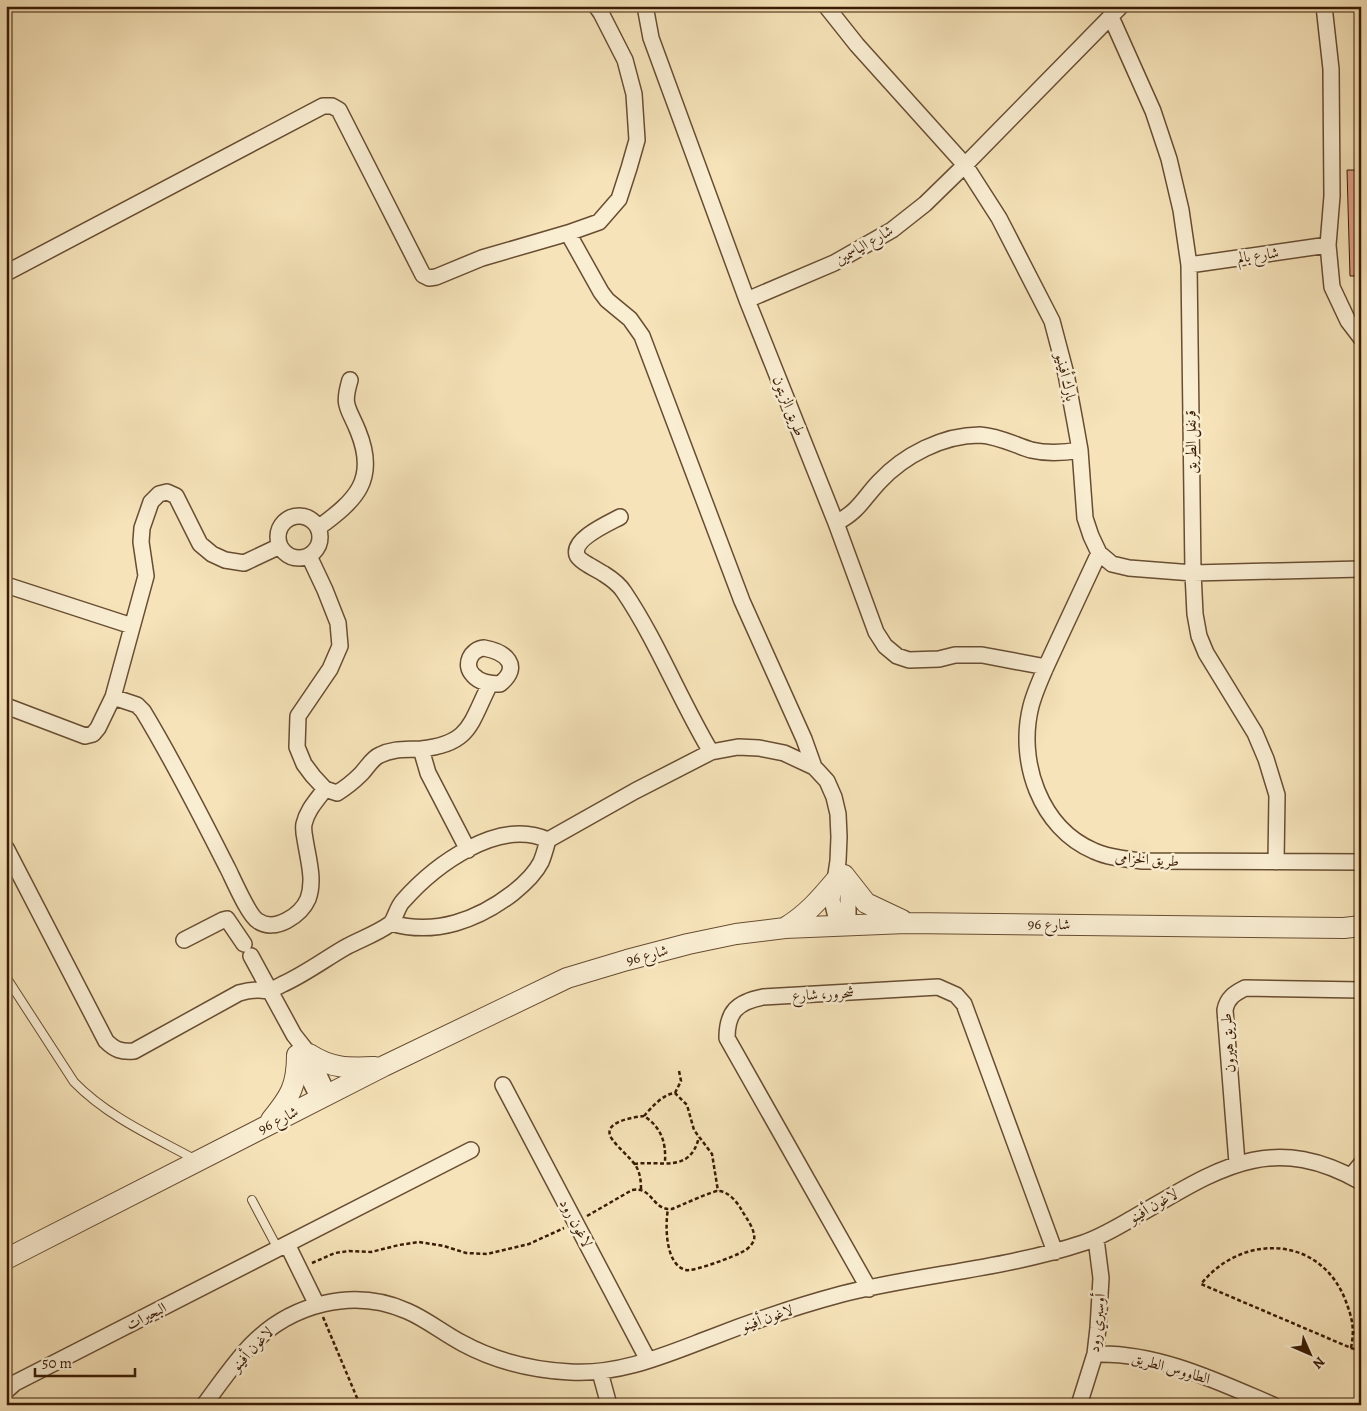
<svg xmlns="http://www.w3.org/2000/svg" width="1367" height="1411" font-family="Alegreya,Amiri,serif">
	<style>
		.building { fill: #e0a087; stroke: #391b05 }
		.lines { fill: none; stroke-linecap: round; stroke-linejoin: round }
		.service-casing { stroke: #684d32; stroke-width: 10 }
		.minor-casing { stroke: #684d32; stroke-width: 18 }
		.tertiary-casing { stroke: #684d32; stroke-width: 22 }
		.path { stroke: #391b05; stroke-width: 2.5; stroke-dasharray: 4 2.5; stroke-linecap: butt }
		.service { stroke: #f9edd2; stroke-width: 8 }
		.minor { stroke: #f9edd2; stroke-width: 15 }
		.tertiary { stroke: #f9edd2; stroke-width: 20 }
		.labels { text-anchor: middle; dominant-baseline: central; stroke-width: 5; stroke-linejoin: round; paint-order: stroke }
		.street-label { font-size: 15px; fill: #391b05; stroke: #f9edd2 }
	</style>
	<rect width="100%" height="100%" fill="#f6e3b9"/>
	<filter id="stains"><feTurbulence type="fractalNoise" baseFrequency=".004" numOctaves="4"/><feColorMatrix values="0 0 0 0 .2 0 0 0 0 .09 0 0 0 0 .02 0 0 0 .5 -.17"/></filter>
	<radialGradient id="worn" r=".72"><stop offset=".6" stop-color="#630" stop-opacity="0"/><stop offset="1" stop-color="#630" stop-opacity=".3"/></radialGradient>
	<path class="building" d="M1347 170H1361V276H1350Z"/>
	<g class="lines">
		<defs>
			<path id="service" d="M6 977 74 1082C108 1117 154 1137 196 1160
				M252 1200 278 1249"/>
			<path id="minor" d="M645 6 651 38 747 300 836 523 876 632 885 646 897 656 909 660 939 659 955 655H982L1046 667
				M826 6 857 45 965 165 999 218 1052 321 1066 374 1075 422 1080 450 1085 518 1091 536 1099 553 1112 564 1129 568 1193 573 1361 569
				M1324 6 1331 69 1332 196 1328 245 1332 287 1348 321 1361 338
				M1111 17 1153 111 1169 159 1181 210 1189 265 1193 573 1195 614 1199 636 1206 653 1255 733 1266 759 1277 795 1276 862
				M568 233 601 292 607 300 630 319 642 336 742 601 804 739 814 767
				M1189 265 1328 245
				M6 273 323 106H332L339 110 423 275 429 278 436 277 482 258 568 233 599 222 619 199 629 168 637 140 634 94 625 60 601 13 596 6
				M747 300 834 263 892 230 925 204 965 165 1121 6
				M278 537a21 21 0 1 1 42 0a21 21 0 1 1-42 0Z
				M620 517C609 523 572 539 577 555 579 561 598 570 604 574 612 579 619 584 624 592 657 641 680 700 711 752
				M836 523C859 511 863 499 879 482 904 455 943 435 980 435 998 436 1015 445 1031 450 1048 454 1063 453 1080 450
				M318 528C356 500 378 480 358 431 348 406 342 407 350 380
				M1099 553C1085 583 1071 613 1057 643 1048 663 1037 684 1031 706 1017 761 1040 828 1094 851 1109 858 1126 859 1142 861L1361 862
				M309 556 325 590 338 623 340 646 330 669 298 716 297 747 304 764 313 776 325 789 337 793C347 787 354 781 361 774 367 768 372 758 380 755 394 748 406 750 421 749 471 744 470 723 490 684
				M6 585 132 626
				M484 648C506 652 522 666 500 684 490 684 480 683 473 675 463 665 471 649 484 648Z
				M113 697 137 705 143 711C174 762 201 816 228 869 233 879 249 916 258 921 275 933 301 915 308 899 315 880 308 859 305 839 304 834 303 829 304 824 307 810 317 800 325 789
				M6 706 85 736 93 734 98 728 113 697 146 576 141 542 142 528 151 502 159 494 167 492 176 496 200 544 212 554 225 560 244 563 280 546
				M421 749 428 773 468 850
				M6 848 106 1041C115 1050 121 1052 134 1051L239 993C246 991 252 990 258 990 262 990 266 991 270 990 274 989 279 986 283 984 305 974 325 959 346 947 359 940 378 933 390 924 395 920 397 907 403 901 434 866 498 817 548 840L635 791 711 752 738 747 759 748 784 753 814 767 827 781 834 797 838 814 839 837 838 861 832 900 835 913 841 925
				M844 876 848 894V925
				M391 923C435 936 478 920 513 893 523 885 535 874 541 862 544 855 546 847 548 840
				M184 940 223 920 227 919 244 944
				M251 956 294 1035 309 1054 328 1094
				M298 1057 319 1099
				M503 1085 648 1360
				M1237 1163 1225 1010C1227 998 1235 993 1245 988L1361 990
				M1351 1176 1361 1164
				M287 1244 317 1305
				M869 1289 727 1038C727 1012 737 1002 763 997L938 987 956 995 964 1004 1055 1252
				M1095 1354C1157 1352 1217 1381 1273 1405
				M600 1372 609 1405
				M6 1391 15 1383 471 1150
				M204 1405C219 1385 234 1363 251 1345 291 1304 353 1287 407 1311 426 1319 443 1333 462 1343 495 1361 533 1370 570 1372 620 1375 665 1355 710 1338 753 1321 797 1306 842 1294 921 1274 1005 1269 1083 1243 1101 1237 1117 1227 1133 1218 1214 1172 1268 1129 1361 1182
				M1079 1405 1095 1354 1098 1328 1101 1278 1096 1239"/>
			<path id="tertiary" d="M844 875 866 903 902 920
				M786 927C806 915 820 899 835 881
				M309 1054C332 1069 349 1068 375 1067
				M271 1120C290 1097 297 1086 297 1055
				M6 1259 384 1066 567 978 627 960 688 944 736 934 785 928 906 923 1344 928 1361 926"/>
		</defs>
		<use href="#service" class="service-casing"/>
		<use href="#minor" class="minor-casing"/>
		<use href="#tertiary" class="tertiary-casing"/>
		<path class="path" d="M675 1093 681 1081 679 1071
			M644 1116C652 1107 663 1094 675 1093L687 1105 694 1130 712 1154 718 1191
			M634 1164C662 1160 690 1174 699 1137
			M641 1189C641 1181 640 1173 636 1166 629 1156 619 1149 612 1139 600 1122 634 1117 644 1116 662 1128 666 1143 665 1162
			M587 1216 632 1190C653 1186 652 1211 672 1209 680 1206 712 1191 718 1191 728 1191 737 1202 741 1209 746 1218 756 1230 754 1240 752 1245 748 1249 744 1251 736 1256 693 1272 686 1270 665 1265 665 1225 668 1209
			M312 1263 335 1253 349 1251 371 1252 399 1245 419 1242 444 1246 466 1253 487 1254 529 1244 564 1228
			M323 1317 360 1405
			M1354 1332 1361 1338
			M1351 1348C1355 1327 1352 1318 1345 1299 1319 1235 1242 1233 1201 1284L1351 1348 1361 1351"/>
		<use href="#service" class="service"/>
		<use href="#minor" class="minor"/>
		<use href="#tertiary" class="tertiary"/>
	</g>
	<g class="labels">
		<g class="street-label">
			<text transform="translate(864 245) rotate(-30)">شارع الياسمين</text>
			<text transform="translate(1258 255) rotate(-8)">شارع بالم</text>
			<text transform="translate(1066 377) rotate(77)">بارك أفينيو</text>
			<text transform="translate(789 406) rotate(68)">طريق الزيتون</text>
			<text transform="translate(1191 442) rotate(-91)">قرنفل الطريق</text>
			<text transform="translate(1147 859) rotate(4)">طريق الخزامى</text>
			<text transform="translate(1049 924) rotate(1)">شارع 96</text>
			<text transform="translate(647 955) rotate(-15)">شارع 96</text>
			<text transform="translate(823 994) rotate(-3)">شحرور، شارع</text>
			<text transform="translate(1228 1043) rotate(-94)">طريق هيرون</text>
			<text transform="translate(278 1120) rotate(-27)">شارع 96</text>
			<text transform="translate(1153 1206) rotate(-30)">لاغون أفينو</text>
			<text transform="translate(576 1223) rotate(62)">لاغون رود</text>
			<text transform="translate(146 1316) rotate(-27)">البحيرات</text>
			<text transform="translate(767 1318) rotate(-19)">لاغون أفينو</text>
			<text transform="translate(1097 1323) rotate(-84)">أوسبري رود</text>
			<text transform="translate(252 1349) rotate(-47)">لاغون أفينو</text>
			<text transform="translate(1171 1368) rotate(16)">الطاووس الطريق</text>
		</g>
	</g>
	<rect width="1367" height="1411" fill="none" stroke="#f6e3b9" stroke-width="25"/>
	<rect x="8" y="8" width="1352" height="1396" fill="none" stroke="#391b05" stroke-width="2.5"/>
	<rect x="12" y="12" width="1342" height="1386" fill="none" stroke="#391b05"/>
	<g transform="translate(1310 1354) rotate(135)" stroke="#f9edd2" stroke-width="4" paint-order="stroke">
	<path d="M0-4L9 19L0 12L-9 19Z" fill="#391b05"/>
	<text y="-8" font-size="14" font-weight="bold" text-anchor="middle" fill="#391b05">N</text>
	</g>
	<path d="M35 1368v8h100v-8" fill="none" stroke="#391b05" stroke-width="2.5"/>
	<text x="42" y="1368" font-size="15" fill="#391b05" stroke="#f9edd2" stroke-width="4" paint-order="stroke">50 m</text>
	<rect width="100%" height="100%" filter="url(#stains)"/>
	<rect width="100%" height="100%" fill="url(#worn)"/>
</svg>
